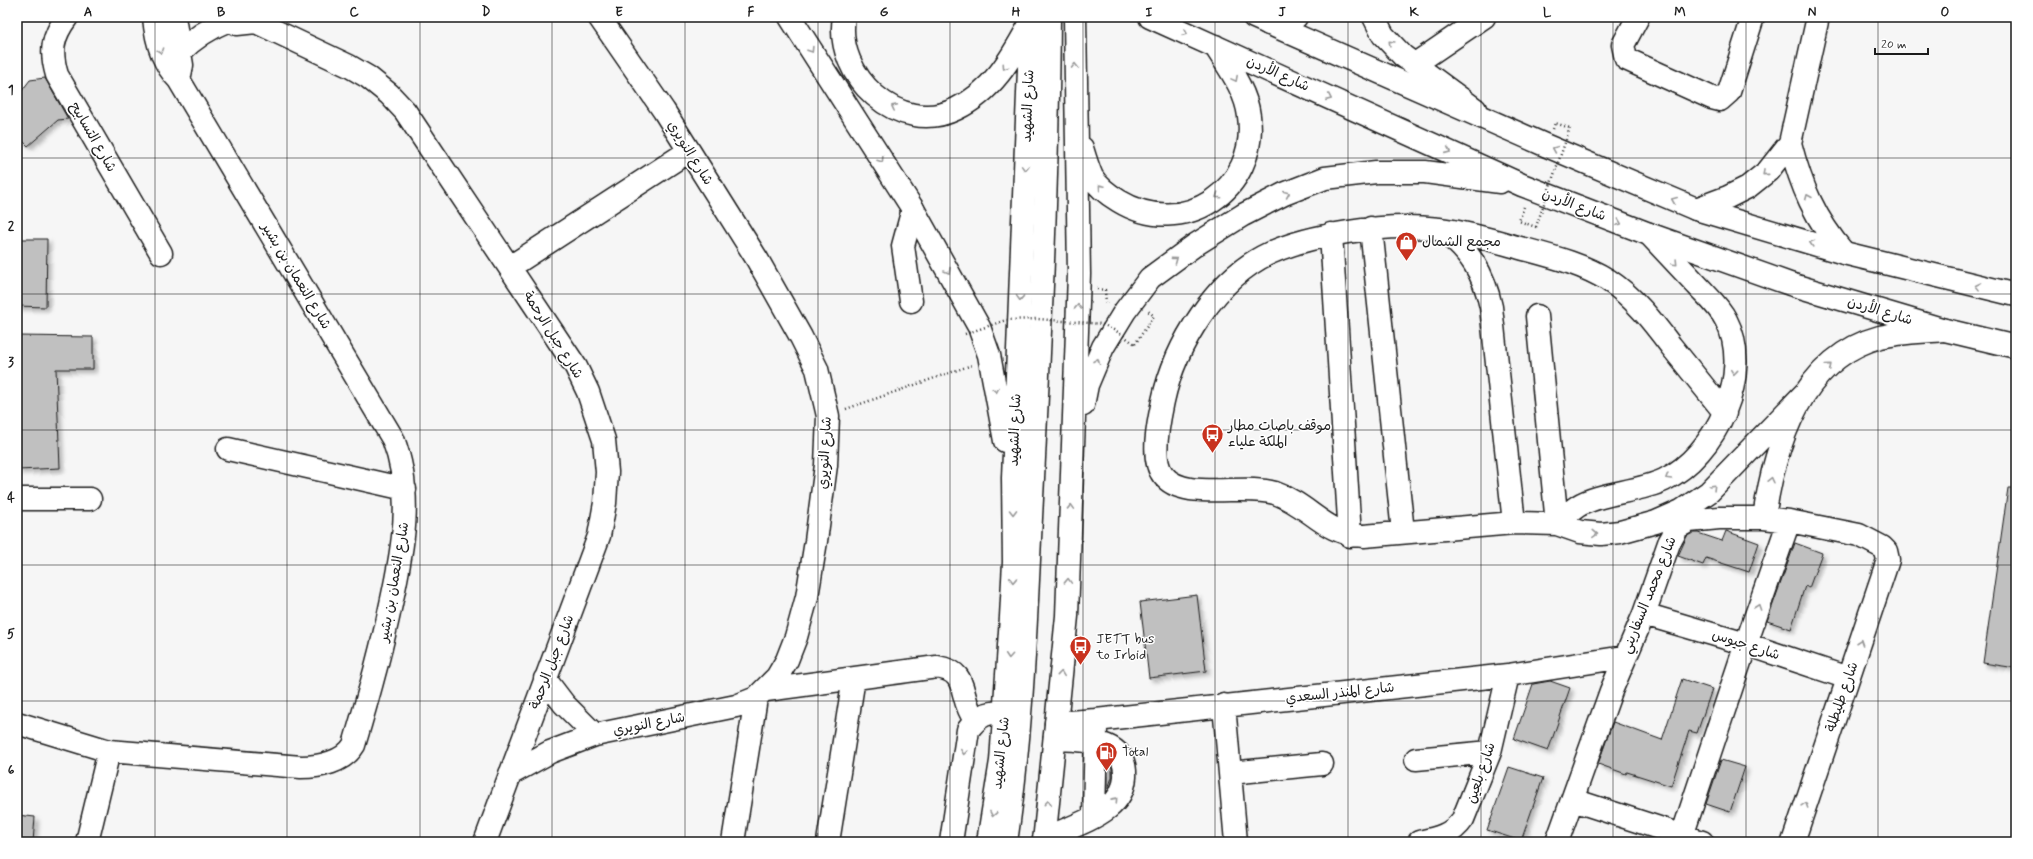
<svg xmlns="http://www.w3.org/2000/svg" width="2033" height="859" font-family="Mynerve,'Playpen Sans Arabic',sans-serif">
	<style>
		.building { fill: #c0c0c0; stroke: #1c1c1c; filter: url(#shadow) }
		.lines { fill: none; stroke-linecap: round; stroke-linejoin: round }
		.minor-casing { stroke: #1c1c1c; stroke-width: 25 }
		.highway-casing { stroke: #1c1c1c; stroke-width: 25 }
		.path { stroke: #1c1c1c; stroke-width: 2.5; stroke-dasharray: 1 3; stroke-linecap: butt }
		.minor { stroke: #fff; stroke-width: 22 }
		.highway { stroke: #fff; stroke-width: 22 }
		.path-bridge { stroke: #1c1c1c; stroke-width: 2.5; stroke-dasharray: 1 3; stroke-linecap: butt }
		.oneway { stroke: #999 }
		.grid { fill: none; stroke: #1c1c1c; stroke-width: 1; stroke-opacity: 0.55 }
		.labels { text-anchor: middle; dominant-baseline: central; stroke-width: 3; stroke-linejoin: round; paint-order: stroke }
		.street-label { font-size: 14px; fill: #1c1c1c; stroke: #fff }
		.poi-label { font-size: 14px; fill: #1c1c1c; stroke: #fff; text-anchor: start }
		.neatline { fill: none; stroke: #1c1c1c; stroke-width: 1.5 }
		.grid-label { font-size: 13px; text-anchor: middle; font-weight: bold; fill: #1c1c1c }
	</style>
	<defs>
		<filter id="shadow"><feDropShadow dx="3.5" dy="3.5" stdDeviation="2" flood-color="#0004"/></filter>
	</defs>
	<rect width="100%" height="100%" fill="#f6f6f6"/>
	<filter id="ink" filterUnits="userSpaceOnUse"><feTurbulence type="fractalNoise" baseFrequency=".025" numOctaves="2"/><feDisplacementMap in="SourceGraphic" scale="8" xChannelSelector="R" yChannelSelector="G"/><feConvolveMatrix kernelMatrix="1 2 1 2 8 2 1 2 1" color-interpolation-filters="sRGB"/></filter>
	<g filter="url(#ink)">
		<path class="building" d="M45 78 68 119 58 120 28 146 17 135V97L30 80Z
			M17 239H47L46 307 17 306Z
			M17 336 93 337V369H56L60 468 18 470Z
			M2008 488H2016V668L1983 663Z
			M1726 531 1759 543 1749 572 1706 558 1703 565 1678 556 1687 536 1693 533H1698L1722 541Z
			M1795 543 1822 553 1809 588 1805 586 1791 629 1767 621Z
			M1197 595 1206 671 1149 678 1140 602Z
			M1682 679 1712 689 1697 733 1689 731 1671 786 1627 772 1626 774 1598 764 1613 722 1662 740Z
			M1550 681 1570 688 1548 751 1514 739 1533 684Z
			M1721 760 1745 767 1730 812 1706 804Z
			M1108 761 1112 768V777L1108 789Z
			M1509 767 1543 778 1521 841 1487 830Z
			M17 815 35 817 33 842H17Z"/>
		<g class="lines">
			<defs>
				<path id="minor" d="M67 17C52 37 50 51 57 75L161 253
					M174 17 182 65 179 80
					M222 17 237 24 256 22 349 66 368 77 389 94 405 111 576 367 588 392 604 440 607 472 605 503 599 536 485 842
					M1374 17 1383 35 1403 56 1475 109
					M1638 17 1623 45 1626 59 1712 98 1720 100 1729 92 1753 17
					M1269 24 1296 17
					M179 53C194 38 209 28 229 20
					M1415 64 1484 17
					M1790 143C1801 186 1815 219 1844 253
					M1696 209 1728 197 1748 187 1768 171 1790 143 1818 17
					M1371 228 1403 532
					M1442 231C1470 250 1484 274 1491 307L1514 523
					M1331 234 1350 536
					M510 267 689 151
					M911 301 903 246 913 209
					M1537 316 1557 524
					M1725 413C1707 391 1689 368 1671 346 1653 322 1634 297 1608 280 1579 262 1545 255 1513 246 1489 239 1464 232 1439 229 1408 225 1378 227 1348 232 1321 236 1294 242 1270 253 1216 278 1175 345 1163 401 1159 420 1150 459 1163 475 1183 502 1243 483 1275 493 1312 506 1323 534 1364 536L1514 523 1557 524 1580 532 1601 534 1620 532 1656 522 1681 511 1709 492 1806 392
					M228 449 405 489
					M17 499H90
					M1764 518C1774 447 1801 358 1880 337 1900 332 1923 332 1944 330
					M1557 524C1564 518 1570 511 1578 506 1598 493 1639 492 1664 480 1716 455 1754 373 1726 320 1719 306 1707 296 1697 285 1681 268 1665 251 1649 234
					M1644 614 1746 644 1848 678
					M545 679 564 704 595 735
					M766 690 937 667C971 672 957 696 975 720
					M1224 705 1236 842
					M17 723 109 751 301 767C320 767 344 762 354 745 368 698 381 652 391 604 403 549 414 493 393 439L179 80C162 63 156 41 154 17
					M1056 723 1096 720 1508 675 1624 657
					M1416 759 1490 752
					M1230 773 1322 764
					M510 774 550 752 595 735 736 706 756 698 777 677 787 660 796 637 807 597 816 541 826 465 828 416 817 369 801 337 757 259 664 111 599 17
					M1573 800 1702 842
					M1094 816 1096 728
					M1682 836 1746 644 1789 521
					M1044 839C1065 829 1090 822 1108 808 1118 800 1124 790 1125 777 1127 737 1083 741 1055 739
					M87 842 109 751
					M733 842 756 698
					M828 842 854 678
					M951 842 968 730C979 715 988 711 1005 713
					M1006 842C1023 728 1026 613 1032 498 1040 338 1048 177 1049 17
					M1419 842C1438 838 1452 835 1463 819L1490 752 1508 675
					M1557 842 1611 691 1644 614 1669 543 1678 527 1689 521 1719 518H1764L1789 521 1859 535 1882 547 1886 551 1888 560 1793 842"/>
				<path id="highway" d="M790 17 913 209 979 327 989 355 1005 441
					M844 17C834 76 899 137 956 109 992 92 1011 59 1029 26
					M1150 17 1522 185 1649 234 1790 284 1945 330 2016 347
					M1254 17 1547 146 1696 209 1844 253 2016 295
					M1082 148C1085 158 1088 168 1092 177 1098 187 1109 195 1119 201 1183 240 1259 190 1249 116 1246 90 1228 67 1215 46
					M1083 405 1087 385 1103 347 1125 311 1150 278 1195 245 1243 215 1284 194 1325 178 1376 172H1425L1500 182
					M988 842 1001 761 1011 617 1014 562 1013 478 1031 17
					M1044 842 1067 616 1079 274 1075 17"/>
			</defs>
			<use href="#minor" class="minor-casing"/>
			<use href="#highway" class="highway-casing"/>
			<path class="path" d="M1553 129 1555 123 1570 128
				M1524 207 1519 221 1536 227
				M1097 289 1105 290 1106 303
				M1135 344 1154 316 1148 311
				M846 409 972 365"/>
			<use href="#minor" class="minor"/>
			<use href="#highway" class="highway"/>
			<path class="path-bridge" d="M1536 227 1570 128
				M965 334 1006 320 1038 319 1102 324 1118 332 1135 344"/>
		</g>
		<defs><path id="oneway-chevron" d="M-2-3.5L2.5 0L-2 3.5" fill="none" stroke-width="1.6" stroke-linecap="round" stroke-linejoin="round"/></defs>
		<g class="oneway">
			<use href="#oneway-chevron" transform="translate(1185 33) rotate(24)"/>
			<use href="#oneway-chevron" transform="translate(1391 43) rotate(-135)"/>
			<use href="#oneway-chevron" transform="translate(811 50) rotate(58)"/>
			<use href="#oneway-chevron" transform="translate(161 51) rotate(71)"/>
			<use href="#oneway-chevron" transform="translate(1075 66) rotate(-91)"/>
			<use href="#oneway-chevron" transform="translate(1005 67) rotate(124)"/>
			<use href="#oneway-chevron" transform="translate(1235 79) rotate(62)"/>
			<use href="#oneway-chevron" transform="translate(1329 98) rotate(24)"/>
			<use href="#oneway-chevron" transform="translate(894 107) rotate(-153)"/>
			<use href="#oneway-chevron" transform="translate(1555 149) rotate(-157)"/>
			<use href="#oneway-chevron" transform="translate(1448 151) rotate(24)"/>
			<use href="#oneway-chevron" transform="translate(881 160) rotate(57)"/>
			<use href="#oneway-chevron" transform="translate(1025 168) rotate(92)"/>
			<use href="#oneway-chevron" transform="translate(1765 173) rotate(139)"/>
			<use href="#oneway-chevron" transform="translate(1101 187) rotate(-131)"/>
			<use href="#oneway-chevron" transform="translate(1287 194) rotate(-23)"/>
			<use href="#oneway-chevron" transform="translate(1218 196) rotate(146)"/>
			<use href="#oneway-chevron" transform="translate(1808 197) rotate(-113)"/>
			<use href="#oneway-chevron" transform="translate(1674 200) rotate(-157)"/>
			<use href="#oneway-chevron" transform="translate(1619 223) rotate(21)"/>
			<use href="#oneway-chevron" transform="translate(1812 243) rotate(-163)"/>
			<use href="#oneway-chevron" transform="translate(1175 260) rotate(-36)"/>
			<use href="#oneway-chevron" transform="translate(1675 263) rotate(46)"/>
			<use href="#oneway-chevron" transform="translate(948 271) rotate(61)"/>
			<use href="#oneway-chevron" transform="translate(1978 286) rotate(-166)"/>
			<use href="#oneway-chevron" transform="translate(1020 298) rotate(92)"/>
			<use href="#oneway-chevron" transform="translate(1078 307) rotate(-88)"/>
			<use href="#oneway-chevron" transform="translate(1097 361) rotate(-68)"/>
			<use href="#oneway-chevron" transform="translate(1829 366) rotate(-40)"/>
			<use href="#oneway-chevron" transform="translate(1734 372) rotate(96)"/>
			<use href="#oneway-chevron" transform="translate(996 390) rotate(79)"/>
			<use href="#oneway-chevron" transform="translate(1668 477) rotate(149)"/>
			<use href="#oneway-chevron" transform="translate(1771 480) rotate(-77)"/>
			<use href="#oneway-chevron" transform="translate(1713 487) rotate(-45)"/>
			<use href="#oneway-chevron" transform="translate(1071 507) rotate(-88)"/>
			<use href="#oneway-chevron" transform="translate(1013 512) rotate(89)"/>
			<use href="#oneway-chevron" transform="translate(1595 534) rotate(3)"/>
			<use href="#oneway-chevron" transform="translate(1013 580) rotate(92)"/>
			<use href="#oneway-chevron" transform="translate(1068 581) rotate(-88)"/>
			<use href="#oneway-chevron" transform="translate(1758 607) rotate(-71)"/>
			<use href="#oneway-chevron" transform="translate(1860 642) rotate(-71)"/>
			<use href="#oneway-chevron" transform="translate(1009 656) rotate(94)"/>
			<use href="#oneway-chevron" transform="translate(1061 674) rotate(-84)"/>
			<use href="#oneway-chevron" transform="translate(964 752) rotate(98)"/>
			<use href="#oneway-chevron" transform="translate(1115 800) rotate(-48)"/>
			<use href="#oneway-chevron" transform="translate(1048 803) rotate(-84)"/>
			<use href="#oneway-chevron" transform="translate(1805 805) rotate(-72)"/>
			<use href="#oneway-chevron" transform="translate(993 814) rotate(100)"/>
		</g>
	</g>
	<path class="grid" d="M155 17V842M287 17V842M420 17V842M552 17V842M685 17V842M818 17V842M950 17V842M1083 17V842M1215 17V842M1348 17V842M1481 17V842M1613 17V842M1746 17V842M1878 17V842M17 158H2016M17 294H2016M17 430H2016M17 565H2016M17 701H2016"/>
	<defs>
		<symbol id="shop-pin" viewBox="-11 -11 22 30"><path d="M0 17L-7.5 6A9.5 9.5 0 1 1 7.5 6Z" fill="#c8321e" stroke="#fff"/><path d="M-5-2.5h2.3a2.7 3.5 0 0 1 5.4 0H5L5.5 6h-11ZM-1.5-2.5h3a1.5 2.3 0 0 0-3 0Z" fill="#fff"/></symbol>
		<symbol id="bus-pin" viewBox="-11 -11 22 30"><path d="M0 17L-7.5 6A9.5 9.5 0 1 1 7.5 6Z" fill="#c8321e" stroke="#fff"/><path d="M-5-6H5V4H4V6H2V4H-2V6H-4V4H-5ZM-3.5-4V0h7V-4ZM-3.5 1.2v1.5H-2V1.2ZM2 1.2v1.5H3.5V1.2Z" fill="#fff"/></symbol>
		<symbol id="fuel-pin" viewBox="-11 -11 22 30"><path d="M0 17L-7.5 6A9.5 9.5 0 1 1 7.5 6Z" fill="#c8321e" stroke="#fff"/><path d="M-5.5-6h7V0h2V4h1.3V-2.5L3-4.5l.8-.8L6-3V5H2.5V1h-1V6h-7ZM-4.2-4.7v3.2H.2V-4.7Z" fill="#fff"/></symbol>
	</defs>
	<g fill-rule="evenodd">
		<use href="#shop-pin" x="1394" y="230" width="25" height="34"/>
		<use href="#bus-pin" x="1200" y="422" width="25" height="34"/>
		<use href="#bus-pin" x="1068" y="634" width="25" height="34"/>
		<use href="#fuel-pin" x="1094" y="740" width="25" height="34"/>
	</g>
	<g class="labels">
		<g class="street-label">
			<text transform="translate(1278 74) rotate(24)">شارع الأردن</text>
			<text transform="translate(1028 106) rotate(-88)">شارع الشهيد</text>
			<text transform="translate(93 137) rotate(60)">شارع التسابيح</text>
			<text transform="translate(690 153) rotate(58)">شارع النويري</text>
			<text transform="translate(1574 205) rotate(21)">شارع الأردن</text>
			<text transform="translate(296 276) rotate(59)">شارع النعمان بن بشير</text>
			<text transform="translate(1880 311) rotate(17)">شارع الأردن</text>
			<text transform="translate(553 335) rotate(58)">شارع جبل الرحمة</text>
			<text transform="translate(1015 430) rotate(-88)">شارع الشهيد</text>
			<text transform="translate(825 453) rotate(-87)">شارع النويري</text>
			<text transform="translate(394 582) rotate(-80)">شارع النعمان بن بشير</text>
			<text transform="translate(1649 595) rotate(-68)">شارع محمد السفاريني</text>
			<text transform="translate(1746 645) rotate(18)">شارع جيوس</text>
			<text transform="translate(552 662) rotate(-69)">شارع جبل الرحمة</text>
			<text transform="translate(1340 693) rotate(-6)">شارع المنذر السعدي</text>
			<text transform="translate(1842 697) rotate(-71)">شارع طليطلة</text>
			<text transform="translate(649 724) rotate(-11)">شارع النويري</text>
			<text transform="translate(1001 753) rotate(-84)">شارع الشهيد</text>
			<text transform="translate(1481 773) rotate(-71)">شارع بلعين</text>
		</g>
		<g class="poi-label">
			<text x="1422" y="242">مجمع الشمال</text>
			<text x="1228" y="426">موقف باصات مطار<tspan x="1228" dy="16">الملكة علياء</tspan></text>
			<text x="1096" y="639">JETT bus<tspan x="1096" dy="16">to Irbid</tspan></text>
			<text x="1122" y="752">Total</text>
		</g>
	</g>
	<rect width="2033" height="859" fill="none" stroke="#fff" stroke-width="44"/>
	<path d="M1875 48v6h53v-6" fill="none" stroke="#1c1c1c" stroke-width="2"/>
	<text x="1881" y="48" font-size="12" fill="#1c1c1c" stroke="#ffffff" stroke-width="3" paint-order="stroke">20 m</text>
	<rect x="22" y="22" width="1989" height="815" class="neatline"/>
	<g class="grid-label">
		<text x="88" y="16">A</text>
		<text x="221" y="16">B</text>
		<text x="354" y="16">C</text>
		<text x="486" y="16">D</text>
		<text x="619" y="16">E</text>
		<text x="751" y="16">F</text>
		<text x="884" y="16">G</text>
		<text x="1016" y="16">H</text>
		<text x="1149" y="16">I</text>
		<text x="1282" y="16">J</text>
		<text x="1414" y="16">K</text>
		<text x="1547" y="16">L</text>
		<text x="1680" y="16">M</text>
		<text x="1812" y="16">N</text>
		<text x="1945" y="16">O</text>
		<text x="11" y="94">1</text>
		<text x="11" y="230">2</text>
		<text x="11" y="366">3</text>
		<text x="11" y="502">4</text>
		<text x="11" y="638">5</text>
		<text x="11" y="774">6</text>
	</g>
</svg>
